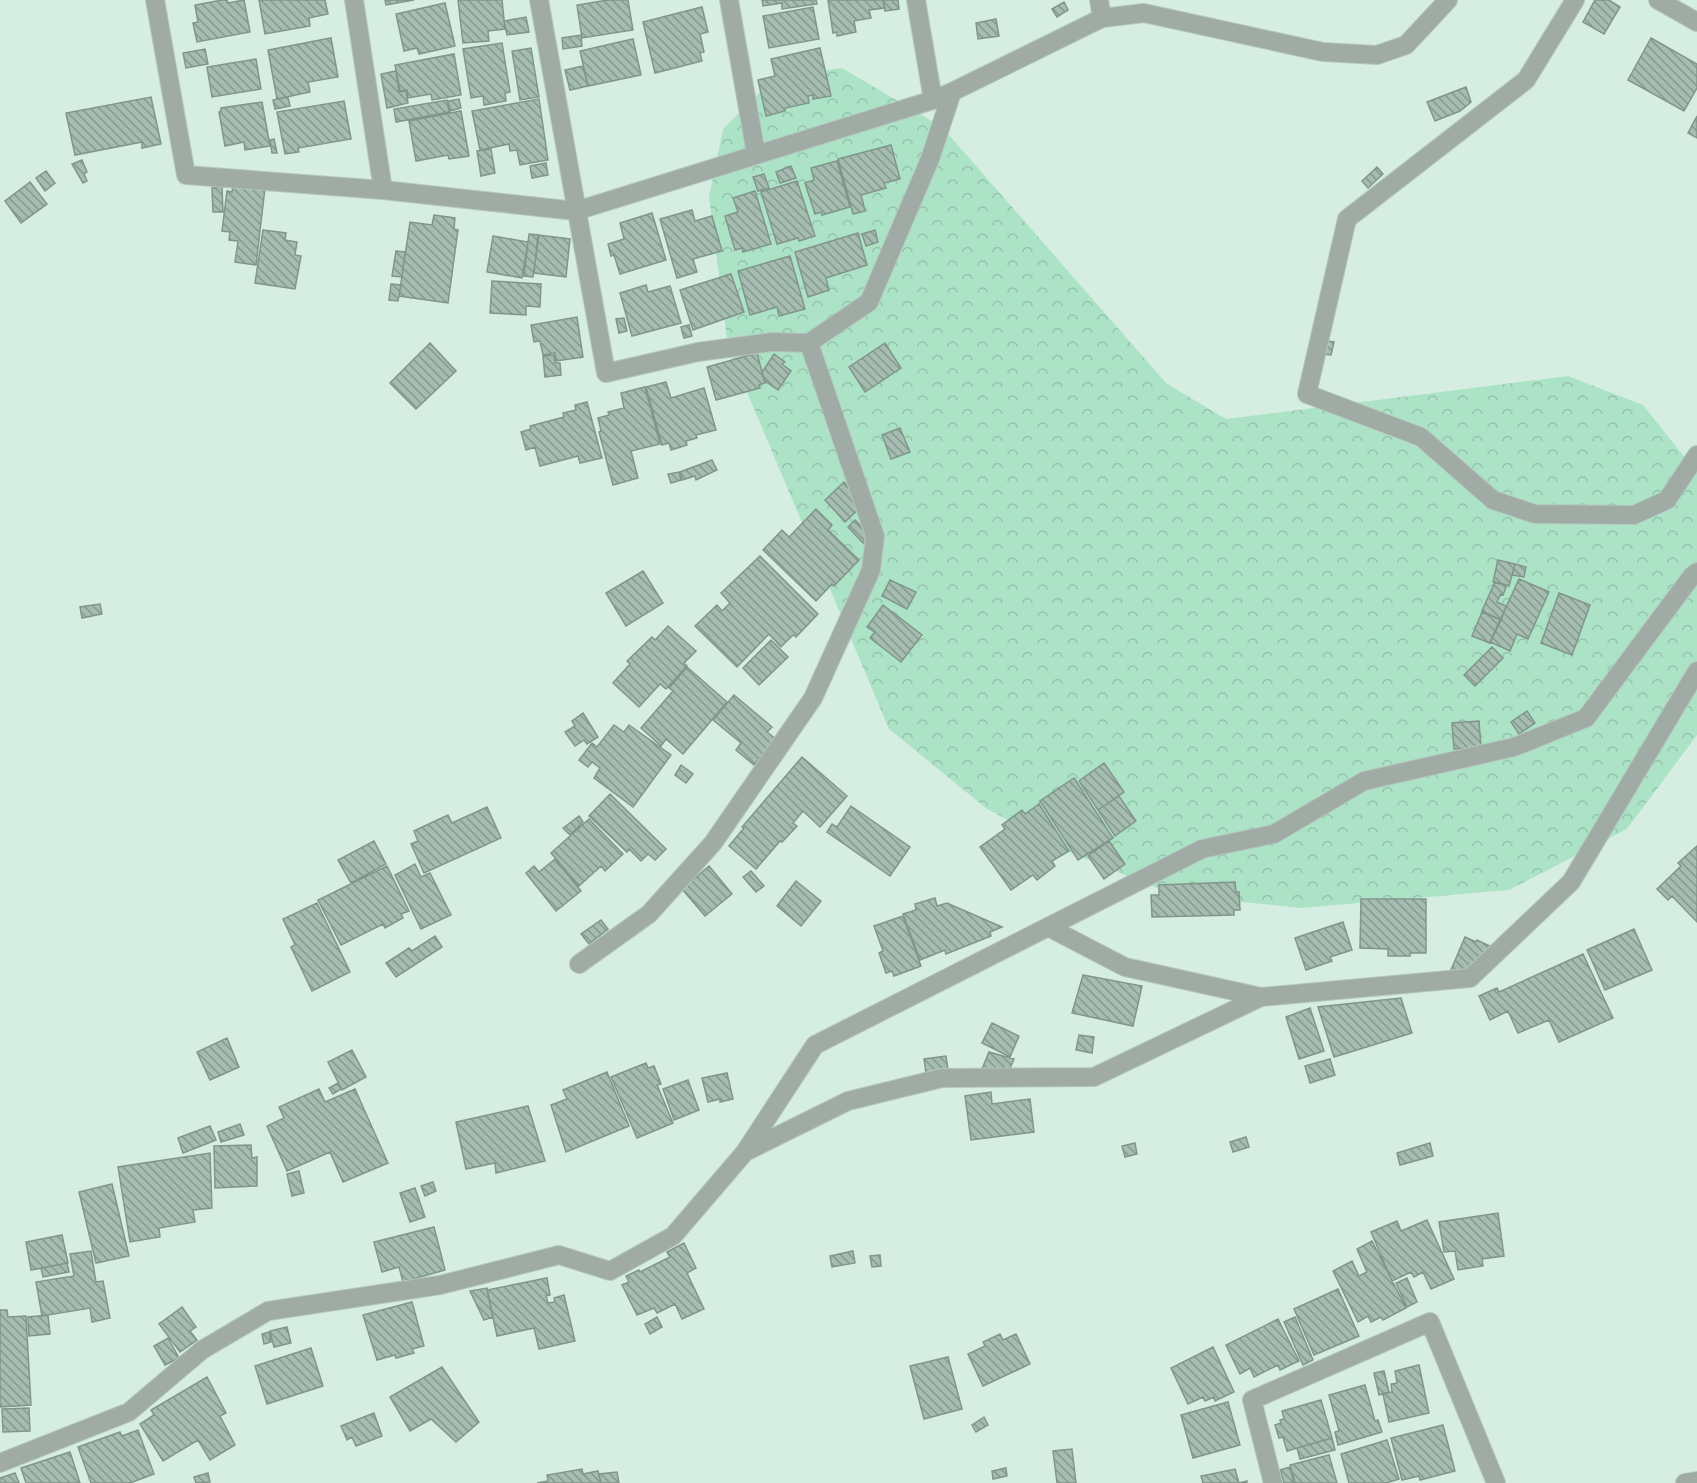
<svg xmlns="http://www.w3.org/2000/svg" width="1697" height="1483" font-family="'Varela Round',sans-serif">
	<style>
		.forest { fill: url(#forest-crowns) }
		.building { fill: url(#building-back-hatch); stroke: #80968b; stroke-width: 1.5 }
		.lines { fill: none; stroke-linecap: round; stroke-linejoin: round }
		.minor-casing { stroke: #b3c8bc; stroke-width: 20 }
		.minor { stroke: #a1aba6; stroke-width: 18 }
	</style>
	<defs>
		<pattern id="forest-crowns" width="20" height="18" patternUnits="userSpaceOnUse" patternTransform="scale(1.5)"><rect width="20" height="18" fill="#ace3c7"/><path d="M2 6a3 3 0 1 1 6 0M12 15a3 3 0 1 1 6 0" fill="none" stroke="#94c3ab"/></pattern>
		<pattern id="building-back-hatch" width="6" height="6" patternUnits="userSpaceOnUse" patternTransform="scale(1.5)"><rect width="6" height="6" fill="#a5bcb0"/><path d="M-1 5l2 2M0 0l6 6M5-1l2 2" fill="none" stroke="#86998f"/></pattern>
	</defs>
	<rect width="100%" height="100%" fill="#d6eee1"/>
	<path class="forest" d="M842 68 942 127 1166 383 1226 419 1568 376 1643 405 1697 473V735L1627 829 1509 890 1301 908 1174 895 1069 852 987 809 889 729 728 347 709 197 723 129 775 77Z"/>
	<path class="building" d="M222 0H227L228 3 244 0 250 32 197 42 193 23 198 22 195 5Z
		M259 0H325L328 14 309 18 310 26 265 34Z
		M385 0H414L386 5Z
		M458 0H502L505 29 488 31 489 41 463 43Z
		M608 0H628L633 30 582 38 577 5Z
		M762 0H816L817 4 782 9V3L763 6Z
		M828 0H883L885 8 869 10 871 18 854 21 856 32 837 36V32L833 33Z
		M883 0H898L899 9 885 11Z
		M1595 0H1609L1620 7 1604 34 1583 22Z
		M1064 2 1068 10 1057 17 1052 9Z
		M445 3 455 46 419 54 417 48 404 51 396 14Z
		M702 7 708 32 700 34 704 52 700 53 702 61 655 73 643 22Z
		M813 7 819 39 769 48 763 16Z
		M526 17 529 32 507 35 504 21Z
		M996 19 999 36 978 39 976 23Z
		M581 35 582 46 563 49 562 38Z
		M331 38 338 77 308 82 310 92 277 99 268 50Z
		M1651 38 1697 64V88L1684 111 1628 80Z
		M633 39 641 75 588 86 580 51Z
		M502 43 510 92 505 93 506 101 484 105 483 96 471 98 463 49Z
		M531 48 539 97 520 100 512 51Z
		M820 48 831 96 813 99V95L808 96 809 103 785 108V111L766 116 758 80 775 76 771 59Z
		M205 49 208 64 186 68 183 53Z
		M454 54 461 95 432 100 431 94 408 98 407 90 400 91 395 65Z
		M256 59 261 89 212 97 207 67Z
		M583 66 588 86 570 90 565 70Z
		M396 71 399 92 406 91 408 103 387 108 381 74Z
		M1466 87 1471 102 1460 111 1435 121 1427 102Z
		M151 97 161 144 142 148V142L75 155 66 113Z
		M288 97 290 106 275 109 273 100Z
		M459 99 461 108 450 111 448 101Z
		M539 99 548 160 520 165 517 150 510 151 509 144 480 150 472 111Z
		M447 100 449 112 396 122 394 109Z
		M344 101 351 139 298 148 299 152 285 154 277 112Z
		M262 102 270 146 245 150 244 142 225 146 219 112 221 111V108Z
		M461 111 469 156 449 159 448 155 416 161 409 121Z
		M1697 116V138L1688 133Z
		M274 139 277 153H272L270 140Z
		M891 145 900 179 884 183 886 188 861 195 865 211 853 214 838 159Z
		M491 149 495 173 481 176 477 151Z
		M82 160 87 172 84 174 87 181 83 183 72 164Z
		M837 161 850 207 822 215 821 212 815 214 805 183 814 180 811 168Z
		M546 163 548 175 532 178 530 166Z
		M791 166 796 178 780 183 776 172Z
		M1377 167 1383 174 1368 188 1362 181Z
		M46 171 55 183 45 191 36 178Z
		M764 174 769 188 758 191 753 177Z
		M797 181 815 236 799 241 798 238 777 244 761 192Z
		M30 182 47 204 21 223 5 201Z
		M233 184 265 188 256 265 235 262 238 241 229 240 230 232 222 231 227 191 232 192Z
		M222 187 223 212H213L212 188Z
		M755 191 771 244 743 252 742 248 735 250 725 216 738 212 733 198Z
		M692 210 695 221 712 216 722 251 693 259 697 272 677 278 660 219Z
		M652 213 666 260 620 274 614 255 611 256 608 244 624 239 620 223Z
		M434 215 455 218 454 229 458 230 448 303 399 296 410 222 432 225Z
		M263 230 286 233 285 240 297 242 295 255 301 256 295 289 255 283Z
		M875 230 878 242 866 246 862 234Z
		M858 233 867 265 826 278 829 290 808 297 795 252Z
		M529 234 539 235 533 277 524 276Z
		M538 235 570 239 566 277 534 273Z
		M493 236 528 242 522 278 487 272Z
		M396 251 405 252 402 277 392 276Z
		M790 256 805 309 779 316 777 307 750 315 738 271Z
		M731 274 744 312 693 330 680 290Z
		M492 281 541 284 540 307 526 306V315L490 313Z
		M391 284 401 285 398 301 389 300Z
		M646 285 648 292 670 286 681 323 632 336 620 293Z
		M577 317 583 357 556 361 555 353 543 355 540 341 534 342 531 325Z
		M624 318 627 331 619 333 616 319Z
		M689 325 692 336 684 338 681 327Z
		M1327 341 1334 342 1331 355 1324 354Z
		M430 343 456 371 416 409 390 383Z
		M885 343 901 368 865 392 849 367Z
		M757 353 765 383 759 385 760 388 716 400 707 367Z
		M774 354 785 362 782 364 791 371 778 390 765 381 762 372Z
		M554 355 555 363H560L561 375 545 377 543 356Z
		M666 382 671 398 704 388 716 430 696 435 697 438 686 441 687 445 671 450 669 443 662 445 646 387Z
		M645 387 660 444 631 451 638 478 613 485 599 432 601 431 598 418 609 415 608 412 624 408 621 393Z
		M587 402 602 458 580 463 578 456 540 466 535 447 526 450 521 432 531 429 530 426 564 417 563 413 576 410 575 405Z
		M900 428 910 452 891 459 882 435Z
		M712 460 717 470 696 480 695 476 682 480 680 472Z
		M679 472 681 480 671 483 668 474Z
		M844 482 864 504 845 522 825 500Z
		M816 509 832 525 828 530 859 560 834 586 832 584 816 601 763 550 782 530 789 537Z
		M855 520 871 536 863 543 848 527Z
		M760 556 818 614 796 637 793 635 781 647 769 634 737 667 695 626 717 605 722 611 730 603 721 593Z
		M1498 560 1515 564 1509 586 1493 582Z
		M1515 564 1526 567 1524 577 1512 575Z
		M643 571 663 603 626 626 606 593Z
		M1519 579 1549 592 1528 639 1517 634 1510 651 1490 642Z
		M890 580 916 592 907 609 882 596Z
		M1495 582 1507 585 1503 595 1501 594 1497 602 1506 606 1501 620 1482 611Z
		M1559 593 1590 605 1572 655 1541 643Z
		M100 604 102 614 82 618 80 607Z
		M883 605 922 635 901 662 870 638 875 632 867 627Z
		M1482 612 1501 620 1490 643 1472 636Z
		M668 626 696 651 684 663 687 666 666 689 660 684 639 707 613 683 630 664 627 661 652 637 655 640Z
		M771 640 788 657 759 685 743 668Z
		M1492 647 1503 658 1475 686 1464 675Z
		M687 667 727 702 683 754 666 739 661 746 641 728 673 691 669 688Z
		M734 695 772 727 767 732 776 739 754 765 736 750 741 743 713 720Z
		M1527 711 1535 723 1519 734 1511 722Z
		M583 713 598 737 587 744 584 740 575 746 565 732 575 726 572 721Z
		M1479 721 1481 748 1454 749 1452 723Z
		M614 725 624 732 629 725 671 755 633 807 594 778 600 768 592 762 588 767 579 760 592 743 597 747Z
		M802 757 847 796 820 827 803 811 793 823 797 826 782 842 780 841 756 869 729 846 744 828 742 827Z
		M1104 763 1124 792 1098 810 1079 781Z
		M681 765 693 774 686 783 675 775Z
		M1074 778 1113 838 1078 860 1040 801Z
		M610 794 666 849 655 860 648 854 641 861 629 849 627 852 589 816Z
		M1119 796 1136 821 1115 836 1098 810Z
		M1039 804 1069 851 1052 861 1055 866 1037 880 1033 875 1011 890 980 847 1005 829 1002 825 1022 810 1025 814Z
		M851 806 910 847 890 876 827 832 832 824 837 827Z
		M487 807 501 838 424 873 411 844 418 841 414 831 448 815 452 823Z
		M579 816 583 822 570 835 563 828Z
		M589 819 623 854 605 871 601 866 579 886 551 853Z
		M374 841 386 864 351 883 338 860Z
		M1109 841 1125 864 1104 879 1088 856Z
		M1697 846V922L1672 896 1668 900 1657 889 1681 866 1678 863Z
		M555 859 581 891 556 911 526 873 534 866 539 872Z
		M415 864 421 877 430 873 451 915 421 929 395 875Z
		M387 866 409 911 401 914 403 918 385 928 383 924 341 945 318 900Z
		M709 866 732 894 705 916 682 889Z
		M751 871 764 886 756 892 743 877Z
		M796 881 821 901 801 926 777 906Z
		M1235 882 1236 892H1239L1240 910H1234V915L1152 917 1151 895H1159V885Z
		M935 898 937 906 947 903 1002 927 990 932 991 936 946 954 945 950 920 960 903 914 916 910 915 904Z
		M1361 899H1426V953H1410V956H1388V949L1360 948Z
		M317 903 350 972 312 991 291 947 295 945 283 919Z
		M903 916 921 966 894 976 892 971 886 973 879 953 883 951 874 926Z
		M601 920 608 929 589 944 581 934Z
		M1343 922 1352 950 1330 957 1332 961 1306 970 1295 938Z
		M1634 929 1652 970 1605 990 1587 950Z
		M435 936 442 947 396 977 386 963 409 948 412 951Z
		M1465 937 1476 942 1477 940 1492 947 1463 976 1451 970Z
		M1583 954 1613 1018 1559 1042 1549 1020 1518 1033 1508 1011 1490 1020 1479 996 1497 988 1499 992Z
		M1083 975 1142 986 1133 1026 1072 1013Z
		M1401 998 1412 1033 1334 1057 1318 1007Z
		M1310 1008 1324 1051 1299 1059 1286 1017Z
		M992 1023 1019 1036 1010 1057 982 1043Z
		M1079 1035 1094 1037 1092 1053 1076 1050Z
		M227 1038 239 1067 210 1080 197 1052Z
		M352 1050 366 1077 342 1090 328 1062Z
		M989 1052 1014 1059 1008 1073 980 1074Z
		M946 1056 948 1070 926 1073 924 1059Z
		M1330 1059 1335 1075 1310 1083 1305 1066Z
		M646 1063 648 1068 654 1066 661 1084 657 1085 673 1123 637 1138 611 1077Z
		M607 1072 629 1126 566 1152 551 1105 567 1099 563 1090Z
		M727 1073 733 1099 720 1102V1099L708 1102 702 1078Z
		M688 1080 699 1110 674 1120 663 1089Z
		M338 1083 341 1089 333 1094 329 1088Z
		M319 1089 325 1102 355 1089 388 1163 343 1182 330 1152 287 1171 267 1126 284 1118 279 1107Z
		M991 1092 992 1104 1030 1099 1034 1132 971 1140 965 1096Z
		M528 1106 545 1161 496 1173 495 1163 466 1169 456 1122Z
		M240 1124 244 1135 221 1142 218 1132Z
		M210 1126 216 1140 183 1153 178 1138Z
		M1246 1137 1249 1147 1233 1152 1230 1142Z
		M1135 1143 1137 1154 1125 1157 1122 1146Z
		M1430 1143 1433 1156 1400 1165 1397 1153Z
		M251 1145 252 1158 257 1157V1186L215 1188 214 1146Z
		M210 1153 212 1208 193 1210 195 1222 159 1228 160 1237 130 1242 118 1167Z
		M299 1171 304 1193 292 1196 287 1174Z
		M433 1182 436 1191 425 1196 421 1186Z
		M112 1184 129 1256 96 1263 79 1192Z
		M415 1188 425 1217 410 1222 400 1193Z
		M1498 1213 1504 1256 1482 1259 1483 1266 1458 1270 1455 1251 1444 1252 1439 1222Z
		M1427 1220 1454 1279 1431 1289 1423 1272 1414 1277 1411 1272 1392 1281 1371 1232 1397 1221 1401 1231Z
		M434 1227 445 1270 403 1282 399 1267 382 1272 374 1242Z
		M62 1235 68 1263 31 1270 26 1242Z
		M1372 1241 1406 1308 1383 1320 1381 1317 1371 1322 1368 1316 1358 1322 1333 1271 1352 1261 1359 1276 1367 1272 1357 1249Z
		M684 1243 696 1268 687 1273 704 1309 682 1319 675 1304 657 1313 654 1308 637 1315 622 1285 629 1282 626 1276 639 1270 640 1272 670 1257 667 1252Z
		M91 1251 96 1282 103 1281 110 1318 92 1322 90 1308 42 1316 36 1282 74 1276 70 1254Z
		M853 1251 855 1263 832 1267 830 1256Z
		M880 1255 881 1266 872 1267 870 1256Z
		M67 1263 69 1272 43 1277 41 1268Z
		M547 1278 550 1295 546 1296 548 1303 555 1302 554 1298 564 1295 575 1341 539 1349 534 1328 497 1336 487 1290Z
		M1407 1278 1417 1302 1407 1307 1396 1283Z
		M487 1288 493 1317 484 1320 470 1291Z
		M1338 1289 1359 1336 1314 1355 1294 1309Z
		M412 1302 424 1346 412 1349 414 1353 396 1358 395 1355 377 1360 363 1315Z
		M182 1307 196 1327 190 1331 197 1340 180 1352 159 1324Z
		M0 1310H7L8 1317 26 1316 31 1405 0 1407Z
		M48 1315 50 1334 29 1336 28 1317Z
		M657 1317 662 1327 650 1334 645 1324Z
		M1295 1317 1313 1360 1303 1365 1284 1322Z
		M1278 1319 1299 1361 1280 1370 1278 1365 1254 1377 1250 1368 1240 1374 1226 1345Z
		M287 1327 291 1343 274 1347 270 1331Z
		M269 1332 271 1342 264 1344 262 1334Z
		M1000 1334 1003 1340 1016 1334 1030 1364 983 1386 968 1354 985 1346 983 1342Z
		M168 1338 179 1358 165 1365 154 1346Z
		M1213 1347 1234 1392 1215 1401 1214 1397 1205 1401 1203 1397 1188 1404 1171 1368Z
		M311 1348 323 1386 267 1404 255 1366Z
		M948 1357 962 1409 924 1419 910 1366Z
		M1419 1365 1429 1413 1389 1422 1383 1394 1392 1392 1391 1384 1397 1383 1395 1371Z
		M442 1367 479 1422 456 1442 431 1419 410 1431 390 1397Z
		M1384 1371 1389 1392 1379 1395 1374 1373Z
		M207 1377 226 1413 220 1416 235 1445 210 1460 198 1440 163 1461 140 1424 154 1415 151 1410Z
		M1365 1385 1375 1421 1378 1420 1382 1432 1338 1445 1335 1432 1339 1431 1329 1395Z
		M1321 1400 1332 1438 1287 1451 1283 1437 1279 1438 1275 1425 1281 1423 1280 1420 1284 1419 1282 1411Z
		M1228 1402 1240 1445 1193 1458 1181 1415Z
		M29 1408 30 1431 3 1432 2 1409Z
		M374 1413 382 1436 356 1446 352 1437 347 1440 341 1426Z
		M984 1417 988 1425 976 1432 972 1425Z
		M1443 1425 1455 1471 1420 1480 1419 1476 1402 1480 1391 1438Z
		M138 1430 154 1474 130 1483H91L78 1447 120 1432 122 1436Z
		M1332 1438 1335 1450 1300 1459 1297 1448Z
		M1387 1440 1399 1479 1386 1483H1349L1341 1454Z
		M1072 1449 1076 1483H1057L1053 1451Z
		M70 1452 80 1483H26L21 1468Z
		M1329 1455 1337 1483H1295L1290 1465Z
		M1290 1467 1294 1483H1284L1280 1470Z
		M1006 1468 1007 1476 993 1479 992 1471Z
		M582 1469 583 1474 598 1471 601 1483H537L548 1481 547 1475Z
		M1235 1469 1239 1483 1247 1481V1483H1203L1201 1476Z
		M617 1472 619 1483H601L599 1474Z
		M15 1473 19 1483H0V1478Z
		M208 1473 210 1482 196 1483 194 1477Z"/>
	<g class="lines">
		<defs>
			<path id="minor" d="M155 0 186 175 383 190 576 211 933 100 952 92 1102 18 1144 13 1323 52 1377 55 1406 45 1448 0
				M354 0 383 190
				M539 0 606 373 698 352 772 342 809 343
				M729 0 756 154
				M916 0 933 100
				M1099 0 1102 18
				M1575 0 1526 80 1347 219 1307 394 1421 437 1493 500 1535 514 1634 515 1667 500 1697 455
				M1658 0 1697 22
				M1048 927 1125 967 1261 997
				M579 964 649 914 713 843 813 698 871 570 875 536 809 343 869 302 930 159 952 92
				M747 1151 848 1101 942 1078 1094 1077 1261 997 1470 978 1571 882 1697 671
				M0 1463 129 1412 202 1350 268 1311 440 1285 559 1255 610 1271 673 1236 745 1152 815 1045 1202 849 1274 834 1364 781 1514 747 1586 718 1692 576 1697 572
				M1273 1483 1252 1400 1430 1322 1496 1483
				M1685 1483 1697 1481"/>
		</defs>
		<use href="#minor" class="minor-casing"/>
		<use href="#minor" class="minor"/>
	</g>
</svg>
